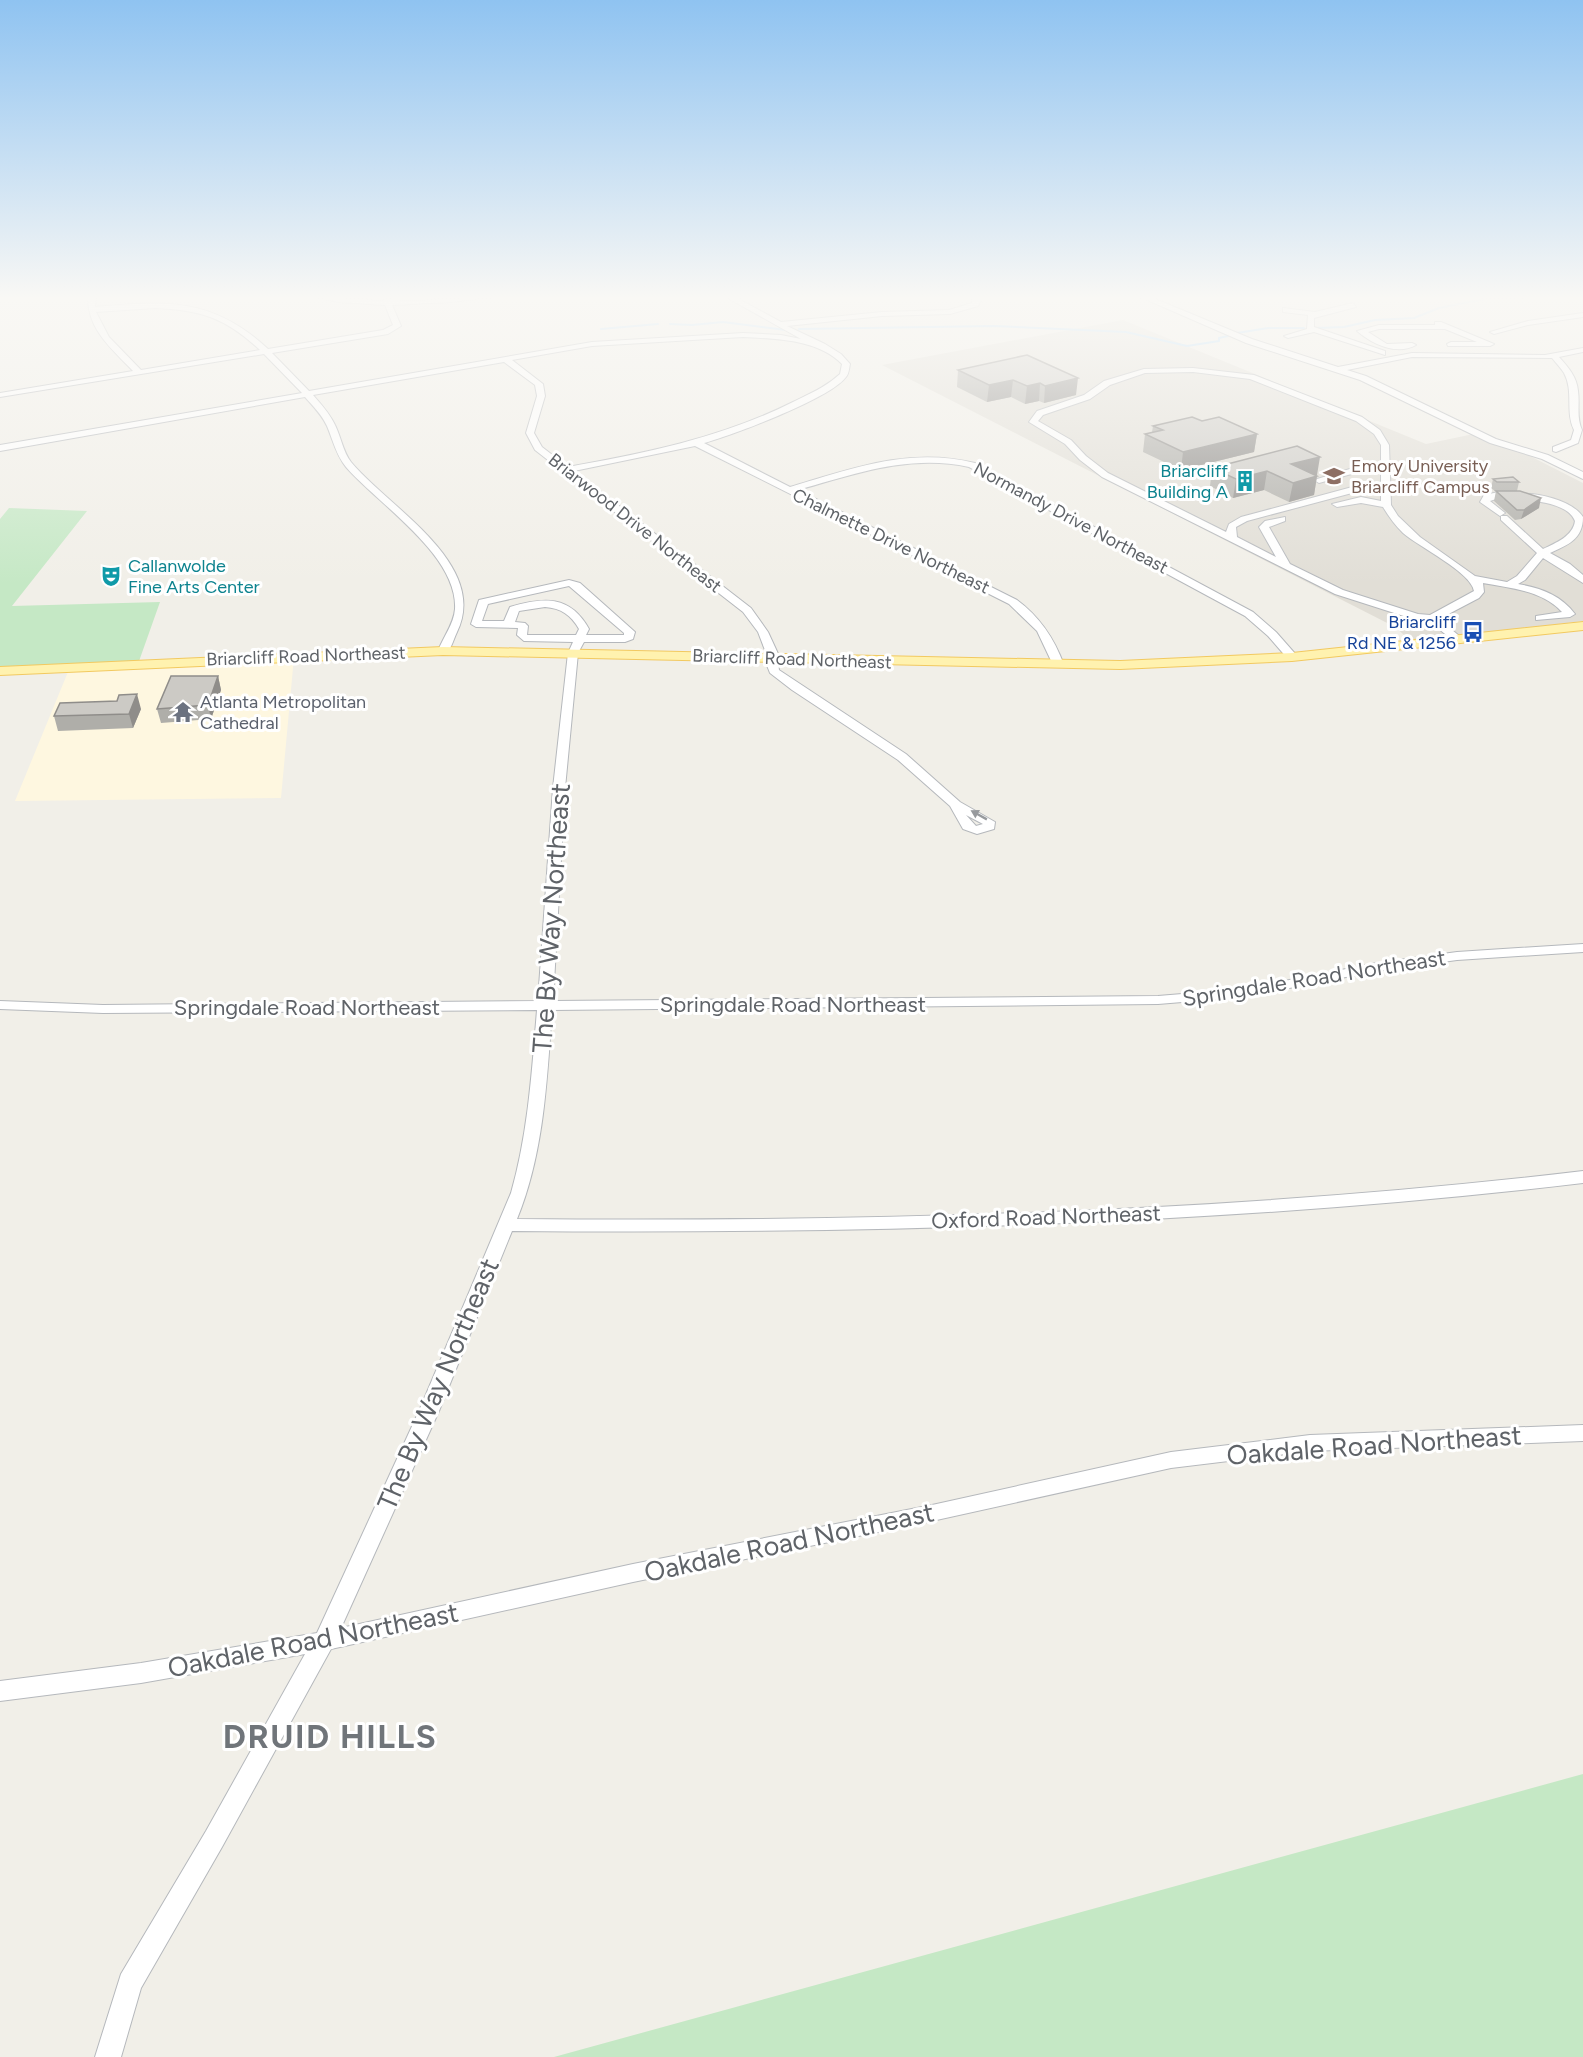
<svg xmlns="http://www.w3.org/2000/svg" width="1583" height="2057" font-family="Figtree,sans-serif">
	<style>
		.commercial { fill: #fef7e0 }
		.education { fill: #e1ded6 }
		.green { fill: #c5e8c5 }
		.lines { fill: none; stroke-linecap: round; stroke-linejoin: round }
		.stream { stroke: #aadaff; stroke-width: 2 }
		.minor-casing { stroke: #b5b8bc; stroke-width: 2 }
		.major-casing { stroke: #f2c960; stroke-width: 2 }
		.minor { fill: #fff; fill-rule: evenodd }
		.major { fill: #fff2af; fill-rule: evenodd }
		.wall { fill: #afaea9 }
		.shaded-wall { fill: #8f8d8a }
		.building { fill: #cccac5; stroke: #8f8d8a; stroke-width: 1.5 }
		.oneway { fill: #979a9d }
		.labels { text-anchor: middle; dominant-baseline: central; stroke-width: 6; stroke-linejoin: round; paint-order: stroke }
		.far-education-label { font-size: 18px; fill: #785e54; stroke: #fff; text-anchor: start }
		.far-culture-label { font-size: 18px; fill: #0d838f; stroke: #fff; text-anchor: end }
		.far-street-label { font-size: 18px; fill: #5f6368; stroke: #fff }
		.far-transit-label { font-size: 18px; fill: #164399; stroke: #fff; text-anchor: end }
		.far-worship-label { font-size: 18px; fill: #5b616d; stroke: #fff; text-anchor: start }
		.street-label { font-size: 22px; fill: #5f6368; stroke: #fff }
		.near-street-label { font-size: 27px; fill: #5f6368; stroke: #fff }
		.near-district-label { font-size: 33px; font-weight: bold; letter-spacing: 1.5px; fill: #70757a; stroke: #fff }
	</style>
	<rect width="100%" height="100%" fill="#f1efe8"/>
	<path class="commercial" d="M294 657 281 798 15 801 70 667Z"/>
	<path class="education" d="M1123 320 1426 444 1483 432 1583 483V621L1412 642 1395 627 882 365Z"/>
	<path class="green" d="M9 508 87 511 12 606 160 602 138 664 0 671V519Z
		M1583 1774V2057H554Z"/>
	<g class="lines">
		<path class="stream" d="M670 324 692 325 723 322 786 330
			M1316 328 1344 327 1375 320 1414 318 1439 308 1489 298 1562 296
			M601 329 658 324
			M799 329 994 326 1126 332 1187 346 1219 341V338L1228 336
			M1237 333 1268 328H1304"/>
		<defs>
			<path id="minor" d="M88 296H96L95 307C166 301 212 297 268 349L383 330 393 325 385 305 338 302 313 296 383 301 386 298C397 305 479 296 499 296L451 302 392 305 401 326 388 334 272 353 309 391 592 342 743 333 781 335 801 339 724 296H733L781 322 882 312 949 310 972 303V296H979L981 300 978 306 950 314 882 316 787 326 825 344 841 354 850 364C849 368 849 374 846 377 830 399 732 435 704 443L790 487C854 468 909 447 975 463L1253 612 1276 632 1298 657 1296 659H1288L1268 636 1245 616 969 467C909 454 855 474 798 490L1017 600C1040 617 1054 638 1064 665L1062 667H1054L1037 631 1009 604 695 446 574 471 751 608 768 632 780 658 778 663 779 670 906 754 960 802 995 822 994 829 977 834 963 829 950 806 898 760 792 690 770 673 766 663 768 658 758 632 743 612 535 450 526 433 537 396 535 385 504 362 313 395C321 404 330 414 335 425 341 437 343 452 351 462 388 507 490 564 457 632 453 640 451 652 443 654L438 651C443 637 454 624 455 609 458 555 378 504 346 467 336 455 333 440 327 426 322 415 313 406 305 397L0 451V445L302 393 264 354 0 397V393L133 371C111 348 87 329 88 296ZM155 308C201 310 226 318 260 350L141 370 109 337 96 312ZM743 337C777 339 817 339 842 364L840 374C826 387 809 394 793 402 721 438 646 453 568 467L542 447 534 433 545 396 543 384 512 360 592 346ZM966 815 983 824 976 826Z
				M1138 296H1148L1252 339 1338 367 1412 353 1545 355 1583 348V352L1559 357C1568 367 1577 377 1578 391 1580 405 1576 417 1582 430L1578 443 1556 452 1553 451V447L1571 440 1574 430C1565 412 1574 391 1564 373 1561 368 1556 363 1552 358L1412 357 1347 370 1366 376 1496 439 1548 455 1583 472V479L1542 459 1490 443 1360 380 1246 343Z
				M1353 303 1356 307 1314 318V327L1385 351V355L1314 332 1288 338 1284 336 1307 329 1308 315 1283 312V308L1315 312Z
				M1583 313V317L1528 325 1494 334 1490 332 1528 321Z
				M1435 322H1441L1494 344 1490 346H1448L1447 344 1451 342H1477L1445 329H1379L1368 332 1387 344 1412 343 1416 345C1397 356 1372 344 1357 331L1379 325H1435Z
				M1193 368 1254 375 1362 417 1380 430 1389 445 1391 505 1398 516 1420 537 1475 576 1507 582 1517 576 1537 553 1501 520V516H1507L1543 549C1556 543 1573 536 1575 521 1567 502 1535 502 1518 498V494C1537 492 1572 500 1583 517 1583 539 1568 545 1550 553L1570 564 1583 575V583L1543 558 1525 580 1518 584C1541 588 1561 595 1575 614L1570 617 1536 620V616L1562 612C1542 590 1509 588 1483 583L1484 592 1479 598 1439 619 1464 640 1463 642H1455L1429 621 1413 619 1335 594 1102 477 1080 460 1065 444 1029 422 1037 411 1084 395 1104 381 1144 369ZM1193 372 1250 379 1356 421 1374 434 1381 445V464H1366L1314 480 1319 483 1366 470H1381V487L1367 483 1241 517 1229 524 1226 532 1108 473 1086 456 1071 440 1038 421 1043 415 1090 399 1110 385 1145 373ZM1367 489 1381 493V501L1361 497 1332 504 1337 507 1361 503 1383 507C1389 517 1395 525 1403 533 1419 547 1471 572 1474 591L1430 615 1418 614 1343 590 1290 564 1269 527 1285 521V517L1265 521 1259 527 1276 557 1237 537 1236 527 1247 521Z
				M1499 492 1502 493V497L1490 501 1505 513 1500 516 1480 502 1484 495Z
				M569 580 580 583 635 632 633 639 625 642H584L578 653 565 788 553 1001 1158 996 1243 989 1377 963 1457 952 1583 944V952L1457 960 1377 971 1243 997 1158 1004 552 1010C547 1080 544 1153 517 1219 873 1222 1229 1213 1583 1171V1183C1228 1225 869 1234 512 1231L439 1411 341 1628 633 1564 932 1505 1171 1452 1310 1435 1583 1425V1441L1310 1451 1171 1468 932 1521 633 1582 331 1649 222 1847 141 1988 121 2057H95L121 1974 206 1831 305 1654 141 1683 0 1701V1681L141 1663 317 1633 419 1411 511 1193C528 1134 532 1071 537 1010L103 1013 0 1009V1001L103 1005 538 1001 553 788 568 653 573 642 524 641 517 635 518 628 476 627 471 624 479 600ZM569 586 624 633V635H586L589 629C570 595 544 597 510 607L504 621H482L488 604ZM545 607C561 608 571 615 579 629L576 635H527L528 626 525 623 515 622 519 611Z"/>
			<path id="major" d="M1583 622V630L1292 661 1120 669 443 655 0 675V667L443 647 1120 661 1292 653Z"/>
		</defs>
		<use href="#minor" class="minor-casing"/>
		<use href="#major" class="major-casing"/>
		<use href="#minor" class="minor"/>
		<use href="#major" class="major"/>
	</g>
	<path class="wall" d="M1027 355 1076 395 1044 403 1039 401 1025 404 1011 397 987 402 957 387 958 370Z
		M1202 421 1257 434 1254 452 1181 470 1143 452 1145 434 1152 432 1153 426Z
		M1297 446 1317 475 1316 476H1317L1314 495 1289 502 1264 490 1233 498 1210 486 1212 468Z
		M1493 479 1519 482 1517 491 1539 508 1521 519 1515 520 1494 501 1496 491H1504H1495L1491 488Z
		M218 676 221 690 211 719 161 723 157 709Z
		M141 709 133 728 58 731 54 716Z"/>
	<path class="shaded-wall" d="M1078 378 1076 395 1044 403 1045 386Z
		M1013 380 1011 397 987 402 989 385Z
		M1040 383 1039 401 1025 404 1027 386Z
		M1257 434 1254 452 1181 470 1183 452Z
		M1320 457 1317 475 1291 482V464Z
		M1267 471 1264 490 1233 498 1236 479Z
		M1317 476 1314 495 1289 502 1293 483Z
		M1541 498 1539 508 1521 519 1524 510Z
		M218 676 221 690 211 719 208 705Z
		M137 694 141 709 133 728 129 714Z"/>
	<path class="building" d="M1027 355 1078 378 1045 386 1040 383 1027 386 1013 380 989 385 958 370Z
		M1192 417 1202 421 1219 417 1257 434 1183 452 1145 434 1163 430 1153 426Z
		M1297 446 1320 457 1291 464 1317 476 1293 483 1267 471 1236 479 1212 468Z
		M1513 477 1519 482H1497L1493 479Z
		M1496 491H1520L1541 498 1524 510H1517Z
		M171 676H218L208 705 157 709Z
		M137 694 129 714 54 716 60 703 117 701 119 695Z"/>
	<defs><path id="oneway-solid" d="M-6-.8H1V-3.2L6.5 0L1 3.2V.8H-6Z" transform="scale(1.5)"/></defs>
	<use class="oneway" href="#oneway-solid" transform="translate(979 815) rotate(-151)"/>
	<linearGradient id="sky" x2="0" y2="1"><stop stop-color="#8fc3f1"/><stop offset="0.51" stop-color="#f9f8f5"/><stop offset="1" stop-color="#f9f8f5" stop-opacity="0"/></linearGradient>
	<rect width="1583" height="584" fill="url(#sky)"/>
	<defs>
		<symbol id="university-bare" viewBox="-9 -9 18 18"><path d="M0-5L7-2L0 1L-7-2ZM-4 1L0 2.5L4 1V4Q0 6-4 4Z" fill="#8d6e63" stroke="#fff" stroke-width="2.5" paint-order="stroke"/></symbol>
		<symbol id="building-bare" viewBox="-9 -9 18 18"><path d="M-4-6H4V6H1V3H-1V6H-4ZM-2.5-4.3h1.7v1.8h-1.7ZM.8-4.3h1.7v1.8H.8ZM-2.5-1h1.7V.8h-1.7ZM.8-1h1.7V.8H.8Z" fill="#0f9aa8" stroke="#fff" stroke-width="2.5" paint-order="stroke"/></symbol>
		<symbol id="theatre-bare" viewBox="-9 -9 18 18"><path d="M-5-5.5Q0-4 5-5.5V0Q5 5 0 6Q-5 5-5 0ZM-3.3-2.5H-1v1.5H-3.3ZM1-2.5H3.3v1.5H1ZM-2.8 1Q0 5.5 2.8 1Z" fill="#0f9aa8" stroke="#fff" stroke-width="2.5" paint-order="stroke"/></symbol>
		<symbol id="bus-bare" viewBox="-9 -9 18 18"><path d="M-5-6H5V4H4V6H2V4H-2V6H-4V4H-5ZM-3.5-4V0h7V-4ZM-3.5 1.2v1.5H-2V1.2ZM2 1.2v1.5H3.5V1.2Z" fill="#1a4fb4" stroke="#fff" stroke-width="2.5" paint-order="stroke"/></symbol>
		<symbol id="temple-bare" viewBox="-9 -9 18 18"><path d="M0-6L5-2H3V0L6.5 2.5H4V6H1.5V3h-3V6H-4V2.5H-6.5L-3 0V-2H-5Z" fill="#6b7280" stroke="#fff" stroke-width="2.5" paint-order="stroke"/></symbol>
	</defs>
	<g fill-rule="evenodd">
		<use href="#university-bare" x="1319" y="461" width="30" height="30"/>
		<use href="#building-bare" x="1230" y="466" width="30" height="30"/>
		<use href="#theatre-bare" x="96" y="561" width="30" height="30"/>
		<use href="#bus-bare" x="1458" y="617" width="30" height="30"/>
		<use href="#temple-bare" x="168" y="697" width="30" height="30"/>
	</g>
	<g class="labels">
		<g class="far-education-label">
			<text x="1351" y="466">Emory University<tspan x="1351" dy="21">Briarcliff Campus</tspan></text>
		</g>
		<g class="far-culture-label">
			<text x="1228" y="471">Briarcliff<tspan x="1228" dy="21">Building A</tspan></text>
			<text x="128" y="566" text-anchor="start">Callanwolde<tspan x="128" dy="21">Fine Arts Center</tspan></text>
		</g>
		<g class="far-street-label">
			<text transform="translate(1071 518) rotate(28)">Normandy Drive Northeast</text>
			<text transform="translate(635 523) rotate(38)">Briarwood Drive Northeast</text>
			<text transform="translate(891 541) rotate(26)">Chalmette Drive Northeast</text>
			<text transform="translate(306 656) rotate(-2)">Briarcliff Road Northeast</text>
			<text transform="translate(792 659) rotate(2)">Briarcliff Road Northeast</text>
		</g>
		<g class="far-transit-label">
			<text x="1456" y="622">Briarcliff<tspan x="1456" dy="21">Rd NE &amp; 1256</tspan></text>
		</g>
		<g class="far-worship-label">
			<text x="200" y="702">Atlanta Metropolitan<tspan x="200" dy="21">Cathedral</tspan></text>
		</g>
		<g class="street-label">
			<text transform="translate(1314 978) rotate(-9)">Springdale Road Northeast</text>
			<text x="793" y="1004">Springdale Road Northeast</text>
			<text x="307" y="1007">Springdale Road Northeast</text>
			<text transform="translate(1046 1217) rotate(-2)">Oxford Road Northeast</text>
		</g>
		<g class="near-street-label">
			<text transform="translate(551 918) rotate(-86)">The By Way Northeast</text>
			<text transform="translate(438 1384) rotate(-67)">The By Way Northeast</text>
			<text transform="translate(1374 1445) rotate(-4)">Oakdale Road Northeast</text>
			<text transform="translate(789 1542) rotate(-12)">Oakdale Road Northeast</text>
			<text transform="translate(313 1640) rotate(-11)">Oakdale Road Northeast</text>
		</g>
		<g class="near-district-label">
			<text x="330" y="1736">DRUID HILLS</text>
		</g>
	</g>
</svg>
